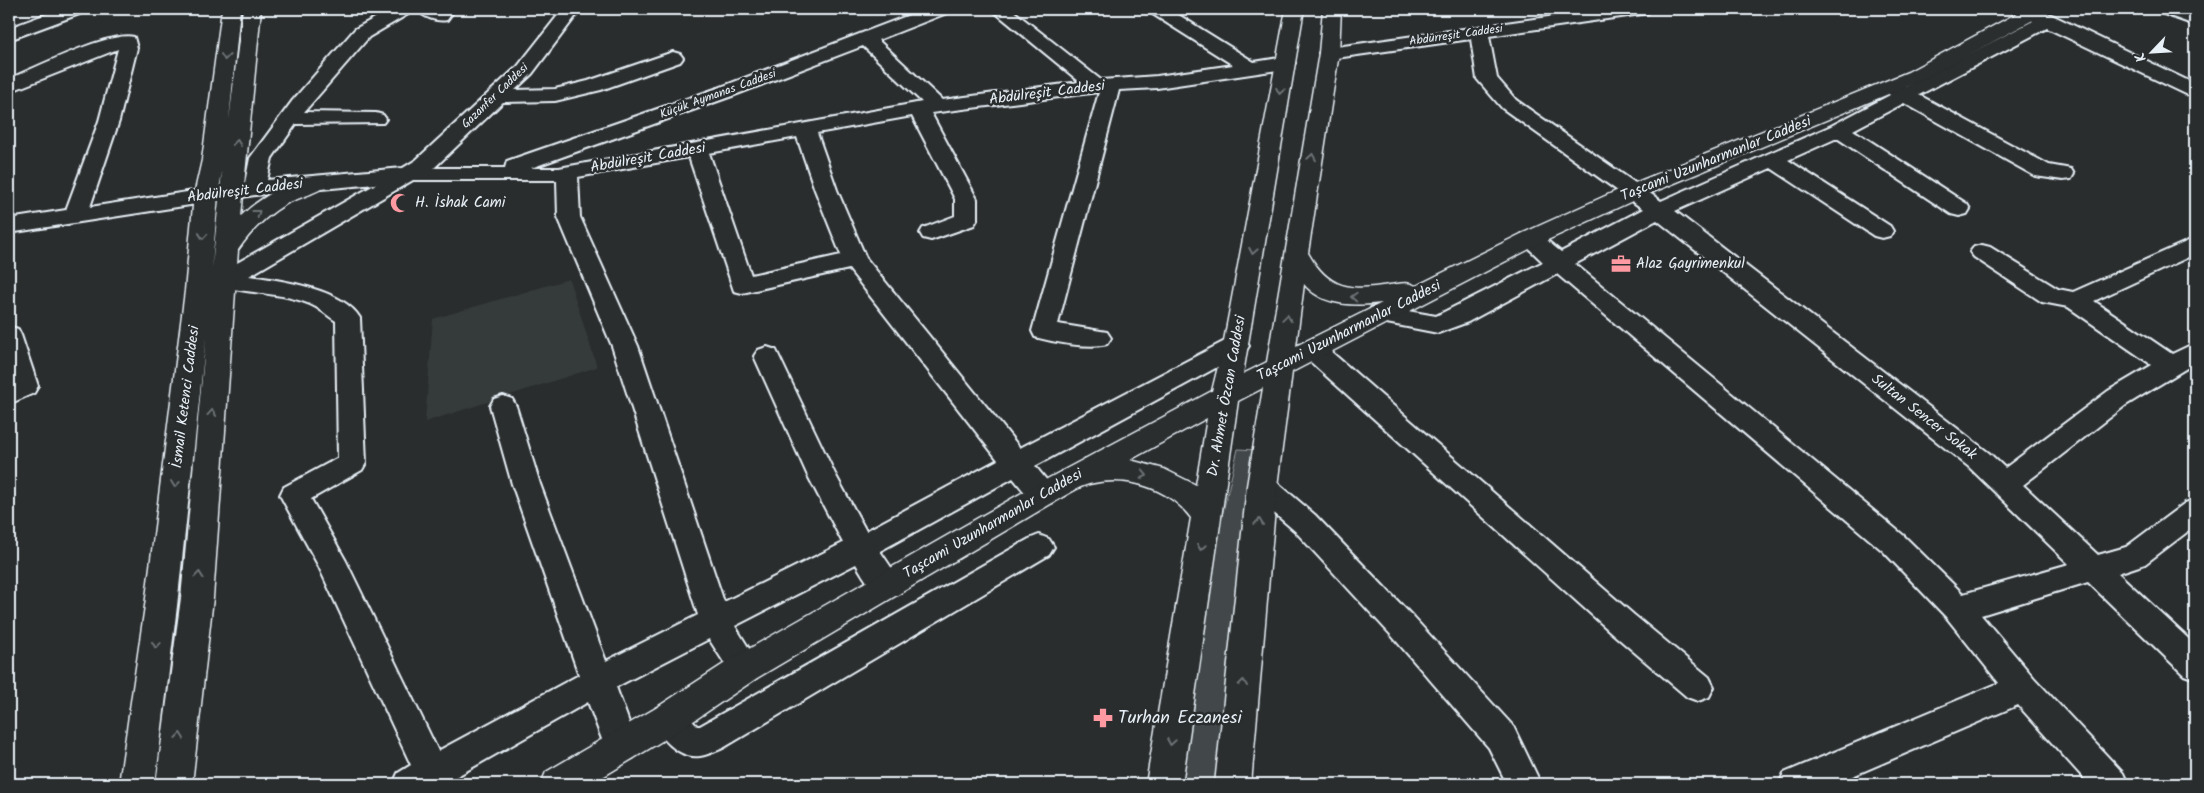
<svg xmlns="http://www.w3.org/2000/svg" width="2204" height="793" font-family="Kalam,sans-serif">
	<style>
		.built { fill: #363a3b }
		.green { fill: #424648; stroke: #959ca0 }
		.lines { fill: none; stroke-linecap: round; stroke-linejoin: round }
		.minor-casing { stroke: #e8f1f8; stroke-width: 4 }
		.major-casing { stroke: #e8f1f8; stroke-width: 3 }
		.minor { fill: #2a2d2e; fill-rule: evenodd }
		.major { fill: #2a2d2e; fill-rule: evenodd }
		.oneway { stroke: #6c7275 }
		.labels { text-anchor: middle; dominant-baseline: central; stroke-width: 5; stroke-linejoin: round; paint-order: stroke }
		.far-street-label { font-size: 12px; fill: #e8f1f8; stroke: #2a2d2e }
		.street-label { font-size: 15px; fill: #e8f1f8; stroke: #2a2d2e }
		.poi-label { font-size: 15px; fill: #e8f1f8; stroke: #2a2d2e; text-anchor: start }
		.near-poi-label { font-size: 18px; fill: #e8f1f8; stroke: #2a2d2e; text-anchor: start }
	</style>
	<rect width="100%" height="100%" fill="#2a2d2e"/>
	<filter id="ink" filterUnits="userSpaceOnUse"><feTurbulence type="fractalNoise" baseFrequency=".02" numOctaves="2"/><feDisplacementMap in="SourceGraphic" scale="10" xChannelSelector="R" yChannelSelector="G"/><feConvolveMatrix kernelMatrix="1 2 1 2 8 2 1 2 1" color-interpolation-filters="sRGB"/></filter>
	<g filter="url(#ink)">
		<path class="built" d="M569 279 597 367 425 422 433 319Z"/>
		<path class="green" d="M1238 449 1255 450 1217 784H1180L1211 562Z"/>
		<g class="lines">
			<defs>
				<path id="minor" d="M60 9H85L82 13 9 40V28Z
					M391 9H413L410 13 369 37 304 112 376 113 383 115 386 119 383 123 296 124 272 158 267 180 403 168 416 160 518 66 563 9H581L532 74 515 90 555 89 588 81 673 52 680 54 683 58 680 62 601 90 555 101 503 102 434 168H505L507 161 718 88 925 9H950L947 13 878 40 942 100 1080 82 991 9H1011L1101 80 1157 76 1233 65 1151 13 1148 9H1169L1254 62 1285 57 1292 59 1295 63 1292 67 1285 69 1157 88 1119 90 1058 324 1107 332 1111 338 1107 344C1089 349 1053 342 1035 337L1032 331 1099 92 931 113 977 199V220L974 225 931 240 923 238 920 233 923 228 955 216V199L912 116 817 133 837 190 866 258 1020 448 1227 340 1236 337 1245 340 1249 346 1245 352 1035 466 1058 494 1054 502C1034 508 1025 492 1013 478L880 551 903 585 899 594C876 602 867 582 856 564L735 626 761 668 756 678 745 682 734 678 709 639 616 687 638 747 633 758 621 762 609 758 588 702 452 779 454 784H393L398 773 411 765 318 565 280 495 284 487 338 458 336 321C329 317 323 311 316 307 289 292 246 294 216 285L212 280 216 275 376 184 255 195 9 233V219L66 210 99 121 118 49 9 92V79C35 68 109 31 134 37L137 48 119 121 90 207 245 183 250 158 293 100 355 29ZM863 46 922 102 559 168H531L732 96ZM797 137 815 190 841 255 751 275 709 153ZM689 157 734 291 742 293 849 269 998 460 866 531 835 474 776 350 767 347 758 350 754 356 807 474 843 543 724 602 638 346 580 217 578 177ZM413 180H557L558 217 612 346 698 615 606 661 540 484 516 406 512 399 503 396 494 399 490 406 512 484 579 675 438 751 346 561 311 499 362 470 366 463 360 318C343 289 281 280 249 276Z
					M417 9H455L447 20C438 22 423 18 417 9Z
					M1605 9H1651L1648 13 1642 14 1489 36 1497 78 1516 100 1661 201 1831 126 1890 95 1885 90 1888 86 1895 84 1905 87 2033 21 2022 13 2026 9H2037L2054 16 2195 84V97L2188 95 2047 28 1919 95 2049 165 2071 169 2074 174 2071 179 2063 180 2035 176 1904 103 1853 130 1967 204 1970 209 1967 214 1959 216 1951 214 1837 138 1788 160 1890 226 1893 231 1890 236 1882 238 1874 236 1771 168 1675 211 1989 453 2005 468 2108 391 2152 365 2068 307 2042 302 1974 257 1970 252 1974 247 1982 245 1990 247 2058 289 2073 292 2195 238V254L2094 301 2172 354 2195 343V363L2126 405 2023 485 2098 555 2126 547 2185 503 2195 500V526L2145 564 2118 573 2195 645V679L2184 675 2088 582 1981 615 2034 678 2123 773 2128 784H2089L2018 705 1834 784H1779L1784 773 1999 683 1947 618 1883 551 1557 274 1468 322 1438 333 1371 320 1368 314 1371 308 1380 306 1436 316 1543 262 1519 239 1522 234C1539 230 1548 242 1561 252L1643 209 1502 108 1477 79 1471 39 1329 59 1322 57 1319 53 1322 49ZM1657 220 1969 467 2069 564 1963 594 1903 535 1575 264Z
					M2158 9H2183L2195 14V25L2161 13Z
					M9 326 18 329 21 335 38 386 34 393 9 404V383L11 382 9 375Z
					M1312 340 1321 343 1634 615 1709 677 1714 687 1709 697 1698 701 1687 697 1612 633 1303 355 1299 349 1303 343Z
					M1262 475 1272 478 1315 515 1414 618 1513 726 1541 784H1507L1489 748 1392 636 1295 531 1252 494 1248 486 1252 478Z
					M1039 535 1049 539 1054 547 1049 555 723 748C716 751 707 755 700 756 678 759 660 737 651 719L656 708 668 704 680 708 697 726H700L1029 539Z"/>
				<path id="major" d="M222 9H240L229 120 243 9H261L241 216C258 199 300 172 325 178L328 183C322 192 297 198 286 204 267 215 251 231 238 250L213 598 192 784H156L181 598 206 336 177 606 155 784H119L145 606 185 291 194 195 202 160ZM222 172 212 267 218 195Z
					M1286 9H1304L1243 374 1267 362 1319 53 1323 9H1341L1339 53 1308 253C1329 290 1350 291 1390 285 1399 284 1407 281 1416 286L1521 234 1625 187 1908 72 2025 9H2048L2046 13 1922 80 1641 197 1539 244 1292 372 1277 486 1251 784H1215L1247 486 1263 388 1238 401 1182 784H1146L1191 518C1168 487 1126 475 1089 484 1077 487 1065 496 1054 502L757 678 680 730 591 784H541L546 772 656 708 733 658 1034 486 1212 391 1223 346ZM1304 284C1323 307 1356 306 1382 303L1296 346ZM1207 418 1196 485 1164 469 1130 460Z"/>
			</defs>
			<use href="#minor" class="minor-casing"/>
			<use href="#major" class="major-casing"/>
			<use href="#minor" class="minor"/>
			<use href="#major" class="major"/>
		</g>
		<defs><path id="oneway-chevron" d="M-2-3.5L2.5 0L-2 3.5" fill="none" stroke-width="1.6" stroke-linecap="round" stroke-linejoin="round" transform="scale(1.25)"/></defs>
		<g class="oneway">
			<use href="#oneway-chevron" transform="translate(225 57) rotate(97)"/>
			<use href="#oneway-chevron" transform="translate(1280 91) rotate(100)"/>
			<use href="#oneway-chevron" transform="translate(237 143) rotate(-83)"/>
			<use href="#oneway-chevron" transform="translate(1312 157) rotate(-81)"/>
			<use href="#oneway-chevron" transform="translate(257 213) rotate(-37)"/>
			<use href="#oneway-chevron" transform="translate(203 236) rotate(95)"/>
			<use href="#oneway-chevron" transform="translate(1253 251) rotate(100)"/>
			<use href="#oneway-chevron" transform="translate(1354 297) rotate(-177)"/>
			<use href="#oneway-chevron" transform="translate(1287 318) rotate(-82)"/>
			<use href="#oneway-chevron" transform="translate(212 413) rotate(-85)"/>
			<use href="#oneway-chevron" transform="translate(1144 475) rotate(12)"/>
			<use href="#oneway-chevron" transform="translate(175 484) rotate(97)"/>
			<use href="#oneway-chevron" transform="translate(1259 522) rotate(-84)"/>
			<use href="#oneway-chevron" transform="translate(1201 547) rotate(99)"/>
			<use href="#oneway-chevron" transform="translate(199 575) rotate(-85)"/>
			<use href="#oneway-chevron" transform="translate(156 645) rotate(98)"/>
			<use href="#oneway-chevron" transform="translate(1243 683) rotate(-84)"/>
			<use href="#oneway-chevron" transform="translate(180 736) rotate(-83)"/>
			<use href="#oneway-chevron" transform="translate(1171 742) rotate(99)"/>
		</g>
	</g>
	<defs>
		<symbol id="mosque-bare" viewBox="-9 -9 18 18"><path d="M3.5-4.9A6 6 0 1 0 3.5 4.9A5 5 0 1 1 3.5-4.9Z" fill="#ff9aa2" stroke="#2a2d2e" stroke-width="2.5" paint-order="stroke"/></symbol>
		<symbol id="office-bare" viewBox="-9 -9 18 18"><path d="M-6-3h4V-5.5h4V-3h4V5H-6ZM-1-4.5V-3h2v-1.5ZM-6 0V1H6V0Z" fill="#ff9aa2" stroke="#2a2d2e" stroke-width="2.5" paint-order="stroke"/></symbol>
		<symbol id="pharmacy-bare" viewBox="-9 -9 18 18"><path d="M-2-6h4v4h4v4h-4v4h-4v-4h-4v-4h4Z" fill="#ff9aa2" stroke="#2a2d2e" stroke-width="2.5" paint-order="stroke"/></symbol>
	</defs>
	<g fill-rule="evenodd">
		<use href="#mosque-bare" x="386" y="189" width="28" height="28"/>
		<use href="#office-bare" x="1607" y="250" width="28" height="28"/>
		<use href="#pharmacy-bare" x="1089" y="704" width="28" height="28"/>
	</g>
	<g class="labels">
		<g class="far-street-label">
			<text transform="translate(1456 35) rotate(-8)">Abdürreşit Caddesi</text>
			<text transform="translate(718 94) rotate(-20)">Küçük Aymanas Caddesi</text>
			<text transform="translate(495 96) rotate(-44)">Gazanfer Caddesi</text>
		</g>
		<g class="street-label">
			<text transform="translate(1047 93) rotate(-7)">Abdülreşit Caddesi</text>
			<text transform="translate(648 158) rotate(-10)">Abdülreşit Caddesi</text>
			<text transform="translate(1716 159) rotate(-22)">Taşcami Uzunharmanlar Caddesi</text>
			<text transform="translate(245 191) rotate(-7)">Abdülreşit Caddesi</text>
			<text transform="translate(1349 331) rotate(-27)">Taşcami Uzunharmanlar Caddesi</text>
			<text transform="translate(1227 396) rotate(-80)">Dr. Ahmet Özcan Caddesi</text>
			<text transform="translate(186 397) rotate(-83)">İsmail Ketenci Caddesi</text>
			<text transform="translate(1924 417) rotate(38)">Sultan Sencer Sokak</text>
			<text transform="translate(993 524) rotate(-30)">Taşcami Uzunharmanlar Caddesi</text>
		</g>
		<g class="poi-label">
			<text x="415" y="203">H. İshak Cami</text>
			<text x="1636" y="264">Alaz Gayrimenkul</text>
		</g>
		<g class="near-poi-label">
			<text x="1118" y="718">Turhan Eczanesi</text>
		</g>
	</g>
	<rect width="2204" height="793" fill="none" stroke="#2a2d2e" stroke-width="30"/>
	<rect x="15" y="15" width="2174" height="763" fill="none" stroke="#e8f1f8" stroke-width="2" filter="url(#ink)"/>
	<g transform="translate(2152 52) rotate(245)" stroke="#2a2d2e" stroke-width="4" paint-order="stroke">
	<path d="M0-4L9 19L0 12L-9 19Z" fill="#e8f1f8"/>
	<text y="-8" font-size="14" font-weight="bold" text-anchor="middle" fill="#e8f1f8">K</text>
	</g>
</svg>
